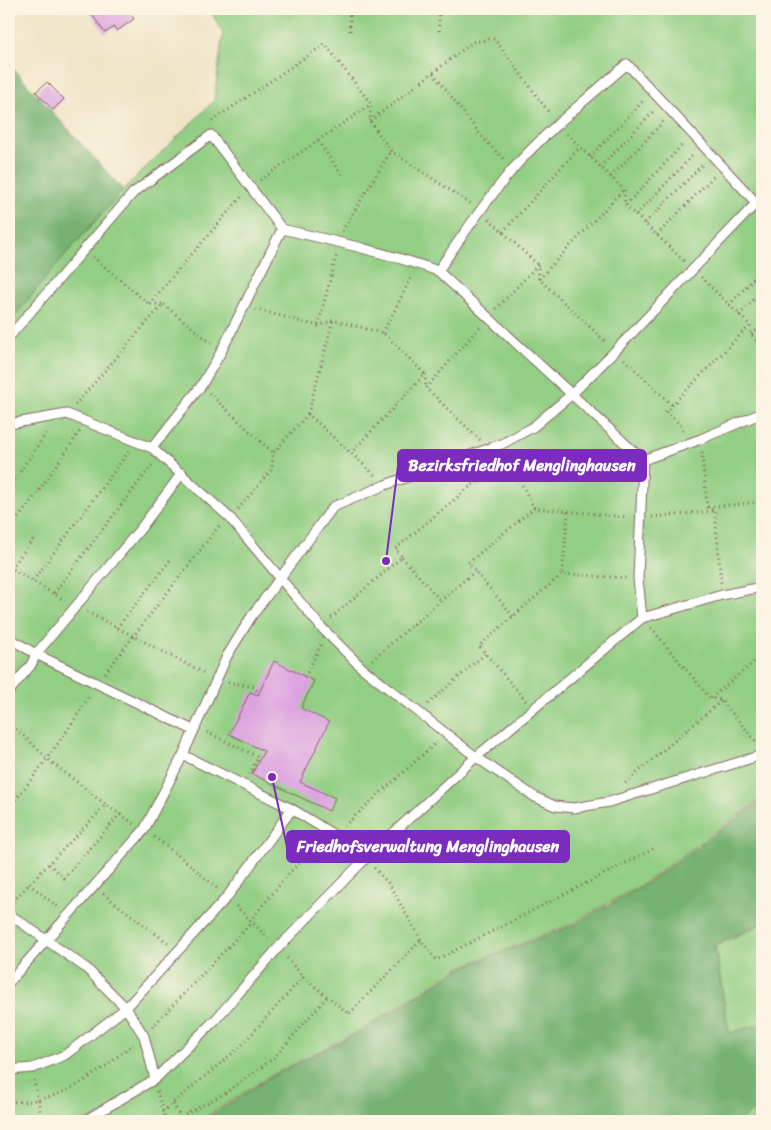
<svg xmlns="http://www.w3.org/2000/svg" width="771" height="1130" font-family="Sriracha,sans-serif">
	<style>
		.green { fill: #92ce83; stroke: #6e7657 }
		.forest { fill: #75b171; stroke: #60684e }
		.building { fill: #dba2e0 }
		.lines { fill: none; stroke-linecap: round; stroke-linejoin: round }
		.service-casing { stroke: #846461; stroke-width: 11 }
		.path { stroke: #846461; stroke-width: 3; stroke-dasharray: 1 4; stroke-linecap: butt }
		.service { stroke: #fff; stroke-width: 9 }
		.leader { fill: none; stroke: #7b2cbf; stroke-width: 2 }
		.callout-dot { fill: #7b2cbf; stroke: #fcf5e5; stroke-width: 2 }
		.callout { fill: #7b2cbf; stroke: #7b2cbf; stroke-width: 2 }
		.callout-label { font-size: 16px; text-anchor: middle; font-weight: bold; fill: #fff }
	</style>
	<rect width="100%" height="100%" fill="#fcf5e5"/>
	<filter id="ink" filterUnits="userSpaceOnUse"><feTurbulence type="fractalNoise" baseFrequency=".02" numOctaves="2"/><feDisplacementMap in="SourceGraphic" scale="10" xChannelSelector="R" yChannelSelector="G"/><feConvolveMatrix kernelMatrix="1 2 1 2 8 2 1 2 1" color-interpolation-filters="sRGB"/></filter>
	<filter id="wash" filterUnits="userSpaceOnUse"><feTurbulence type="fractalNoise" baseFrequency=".0096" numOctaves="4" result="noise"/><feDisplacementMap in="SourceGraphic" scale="20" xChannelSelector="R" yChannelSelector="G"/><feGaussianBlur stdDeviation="1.12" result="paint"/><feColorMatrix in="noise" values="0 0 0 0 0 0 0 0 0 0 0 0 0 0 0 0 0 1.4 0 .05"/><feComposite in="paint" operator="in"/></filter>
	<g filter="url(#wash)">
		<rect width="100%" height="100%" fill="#efe4c6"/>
		<path class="green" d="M210 9H762V798L643 884 569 925 461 967 361 1030 270 1076 199 1121H9V323L58 263 123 190 214 101 223 34Z
			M762 924V1024L729 1033 715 946Z
			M762 1106V1121H738Z"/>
		<path class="forest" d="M9 64 123 190 58 263 9 323Z
			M762 800V923L714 945 729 1033 762 1024V1106L738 1121H202L271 1077 362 1031 462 968 571 926 644 885Z"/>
		<g id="blocks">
			<path class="building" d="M88 9H126L134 19 117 31 114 27 105 33Z
				M47 82 64 99 53 110 36 92Z
				M274 661 314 681 301 708 329 722 300 782 335 798 329 811 252 774 264 751 229 734 250 692 258 695Z"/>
		</g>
	</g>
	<g filter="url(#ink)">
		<use href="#blocks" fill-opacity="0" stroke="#846461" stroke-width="1"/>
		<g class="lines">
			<defs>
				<path id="service" d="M438 271C461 237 485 202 512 170 546 131 588 98 627 64L762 209
					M9 337 133 193 211 135 282 229C334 241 388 253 438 271L643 460 638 578 642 618
					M9 424 67 414 152 448 230 518 321 627 362 668 476 757 535 797 555 806 574 808 609 802 762 755
					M152 448 201 386 221 352 282 229
					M643 460 701 439 762 413
					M9 638 36 654 193 730
					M9 691 31 665 36 654 141 528 182 473
					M183 755 292 809 331 833 365 859
					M9 914 86 968 126 1008 144 1036 155 1079
					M9 982 144 830 183 755 227 656 251 617 333 507 385 485 502 444 533 427 571 395 615 351 762 197
					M9 1070 33 1068 65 1055 126 1008 227 897 292 809
					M84 1121 155 1079 216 1019 278 948 365 859 476 757 642 618 722 595 762 587"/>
			</defs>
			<use href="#service" class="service-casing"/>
			<path class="path" d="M350 31V9
				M439 31V9
				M433 73 483 138 504 159
				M212 121 325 44 371 104 370 121 391 151 471 204
				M370 121 473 42 494 39 500 46 550 114
				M567 134 624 190 625 205 684 261
				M318 141 342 175
				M590 157 643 101
				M600 167 654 111
				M611 177 664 121
				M260 180 370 105
				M626 205 683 144
				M636 215 694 154
				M489 219 538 265 539 279 607 343
				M645 223 704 163
				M342 231 391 151
				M503 232 580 147
				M657 235 714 176
				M93 257 149 304H162
				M701 277 750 325 751 335 762 346
				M539 279 623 190
				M149 304 242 196
				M729 305 762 270
				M255 309 318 326 333 320 383 333 425 374 351 453
				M496 309 538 265
				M739 315 762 291
				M318 325 337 254
				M383 333 412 276
				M752 335 762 324
				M624 359 672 405 666 412 680 424 684 433
				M425 374 426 388
				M209 393 273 453
				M75 405 163 304 211 343
				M672 405 749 326
				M308 414 333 320
				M480 440 426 388 480 327
				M702 452 707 507 715 511 721 583
				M506 454 534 508
				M9 488 48 431
				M708 507 762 502
				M238 509 272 469 273 453 308 414 376 476
				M568 512 562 574 627 578
				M652 517 715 511
				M9 530 37 493 80 431
				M402 557 441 601
				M9 567 64 600
				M11 568 35 537
				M33 581 129 451
				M54 593 152 465
				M87 612 206 674
				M513 616 468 563 534 508 628 517
				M331 618 402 557 395 549 472 485 511 463
				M117 628 171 559
				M651 628 710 698 721 700 757 743
				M372 660 475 571
				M105 673 219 526
				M305 677 321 644
				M228 682 254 687 259 693
				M711 698 762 655
				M526 701 479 646 562 574
				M428 704 486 653
				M9 722 50 761 102 802 134 824
				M207 732 258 757 250 774
				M625 783 721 701
				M9 808C38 771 66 735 90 695
				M344 826 437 742
				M154 837 183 859 217 888
				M49 864 64 878 120 814
				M374 868 389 884 421 940
				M29 884 58 907
				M103 894 168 943
				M13 901 106 805
				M236 906 269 939
				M250 921 290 872 322 842
				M287 958 303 977 349 1014 421 940 436 960 655 848
				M152 1027 252 922
				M34 1080 42 1121
				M157 1091 166 1121
				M9 1102C18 1102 27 1102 36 1100 73 1094 105 1067 133 1044
				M173 1104 181 1117 227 1092 274 1058 327 997
				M162 1112 240 1047 303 977
				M758 1121 762 1119"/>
			<use href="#service" class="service"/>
		</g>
	</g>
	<path class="leader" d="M386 561L398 466M272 777L287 847"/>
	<g class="callout-dot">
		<circle cx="386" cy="561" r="5"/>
		<circle cx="272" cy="777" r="5"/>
	</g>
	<g class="callout">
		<rect x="398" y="450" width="248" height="31" rx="5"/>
		<rect x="287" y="831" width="282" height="31" rx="5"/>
	</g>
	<g class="callout-label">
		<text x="522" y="471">Bezirksfriedhof Menglinghausen</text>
		<text x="428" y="852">Friedhofsverwaltung Menglinghausen</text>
	</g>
	<rect width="771" height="1130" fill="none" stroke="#fcf5e5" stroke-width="30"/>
</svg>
